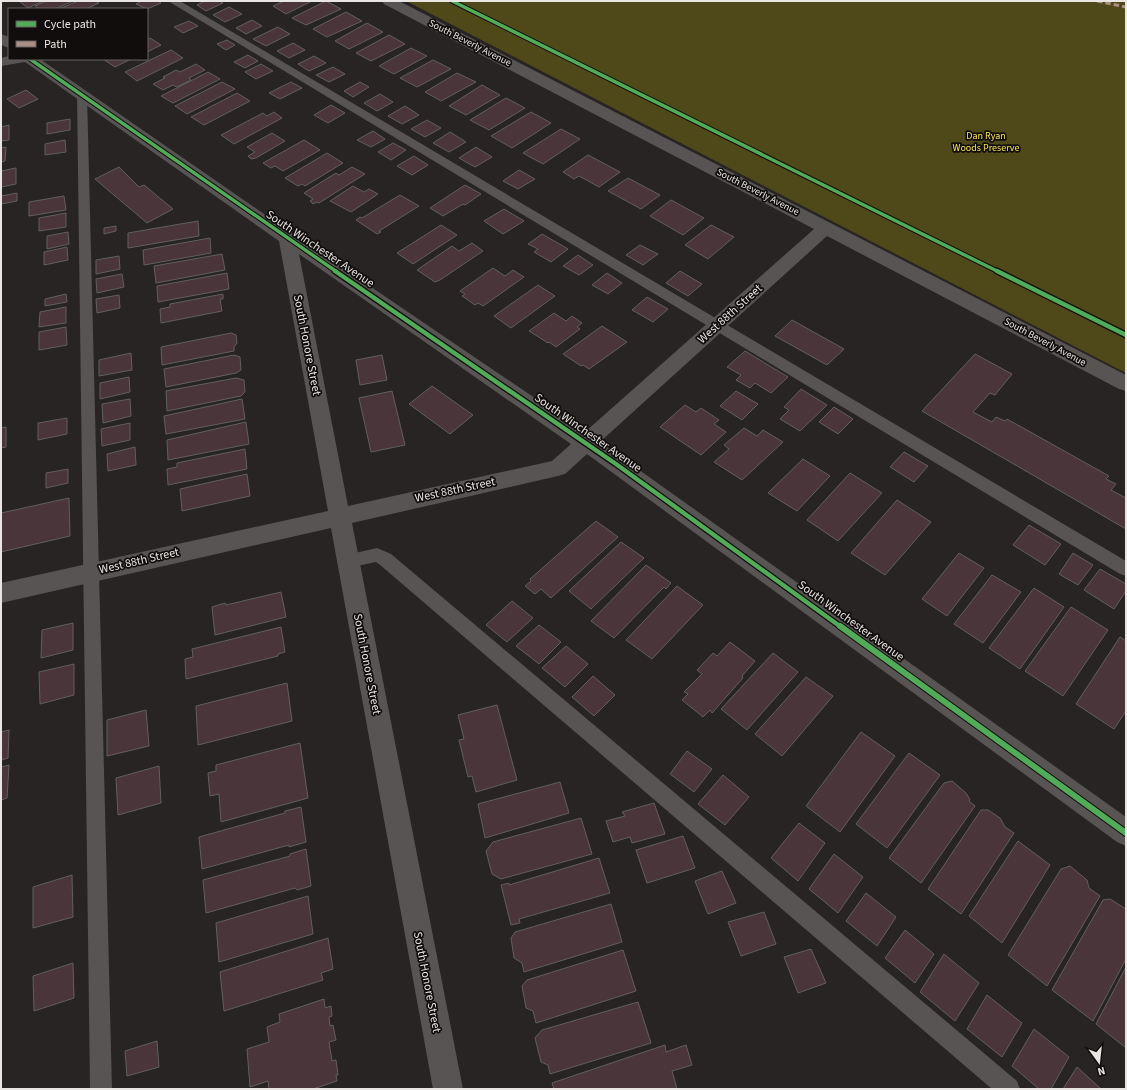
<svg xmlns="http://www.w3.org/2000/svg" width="1127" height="1090" font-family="'Source Sans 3',sans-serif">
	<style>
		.green { fill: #4f4819 }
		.building { fill: #49353a; stroke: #625f60 }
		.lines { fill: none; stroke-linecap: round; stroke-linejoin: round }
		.lane { fill: #575453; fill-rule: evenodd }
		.street { fill: #575453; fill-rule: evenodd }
		.quiet { stroke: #ac8f84; stroke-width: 3; stroke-dasharray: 5.5 3; stroke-linecap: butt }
		.cycleway-far2-casing { stroke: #100d0c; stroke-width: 5.5 }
		.cycleway-far1-casing { stroke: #100d0c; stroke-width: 7 }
		.cycleway-casing { stroke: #100d0c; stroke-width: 8 }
		.cycleway-far2 { stroke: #51ab58; stroke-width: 3.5 }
		.cycleway-far1 { stroke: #51ab58; stroke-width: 4.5 }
		.cycleway { stroke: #51ab58; stroke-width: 6 }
		.labels { text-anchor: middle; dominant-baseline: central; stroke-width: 3.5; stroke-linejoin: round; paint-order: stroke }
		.far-street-label { font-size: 10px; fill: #e9e5e3; stroke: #100d0c }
		.far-park-label { font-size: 10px; fill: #f9e659; stroke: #100d0c }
		.street-label { font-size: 12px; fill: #e9e5e3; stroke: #100d0c }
	</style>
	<rect width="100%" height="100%" fill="#272423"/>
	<path class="green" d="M406 1H1126V373Z"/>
	<path class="building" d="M19 1H43L28 8Z
		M46 1H73L55 9H39L35 6Z
		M78 1H95L99 3 86 9H59Z
		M142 1H158L161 3 147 9 136 4Z
		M205 1H219L223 3 206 11 197 5Z
		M284 1H312L286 14 273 6Z
		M326 1 341 9 306 25 292 18Z
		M229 7 242 14 225 22 213 15Z
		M346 12 362 21 327 37 313 29Z
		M252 20 262 26 246 34 236 28Z
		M189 21 198 26 183 33 174 27Z
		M367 23 383 32 349 49 335 41Z
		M278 27 290 34 266 46 253 39Z
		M389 35 405 44 371 61 356 53Z
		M150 38 161 45 147 52V40Z
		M227 40 235 45 226 50 217 44Z
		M293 43 305 50 289 58 277 51Z
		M411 48 427 56 394 74 379 66Z
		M171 50 183 58 137 81 125 72Z
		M248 55 258 61 245 68 234 62Z
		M314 56 326 63 309 71 298 64Z
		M103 59H131L115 67Z
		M433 60 451 69 417 87 400 78Z
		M196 64 205 70 189 78 191 80 177 87 173 85 163 90 153 84 165 78 163 77 176 70 180 72Z
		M261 64 273 71 256 79 245 72Z
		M333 67 345 74 329 82 316 75Z
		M208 72 220 79 173 103 161 96Z
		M457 73 476 82 441 101 425 92Z
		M222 82 235 89 187 114 175 106Z
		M291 82 302 88 280 99 269 93Z
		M360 82 369 87 353 97 344 91Z
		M482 85 500 95 466 115 449 106Z
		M26 90 38 99 19 108 7 99Z
		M237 93 250 101 204 125 191 117Z
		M380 94 393 102 377 111 364 103Z
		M506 98 525 108 489 130 470 120Z
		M331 105 345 113 328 123 314 115Z
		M405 106 419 115 402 124 388 116Z
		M274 112 282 118 234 144 221 135 263 113 267 116Z
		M531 112 551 123 512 148 491 136Z
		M70 119V130L47 134V123Z
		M427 120 441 128 425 137 411 129Z
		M9 125V140L1 141V127Z
		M561 129 580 139 543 164 523 153Z
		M373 131 385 139 371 147 357 140Z
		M450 132 466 142 449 152 433 143Z
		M272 133 285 141 256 158 251 159 248 156 255 152 247 147Z
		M65 140 66 152 45 155V144Z
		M304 140 320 150 283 171 275 166 271 168 263 163Z
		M393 143 406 150 391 160 378 152Z
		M6 147 5 161 1 162V148Z
		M476 147 492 157 475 167 459 158Z
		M327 153 343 163 305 186 302 184 298 186 285 178Z
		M588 155 620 172 599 187 579 176 574 179 563 172Z
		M414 156 428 165 412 175 397 166Z
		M119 167 139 187 144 185 173 209 147 223 95 179Z
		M352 167 365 174 319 203 317 202 313 204 310 201 313 199 304 193 336 173 339 175Z
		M16 168V184L1 187V171Z
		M519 170 535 179 518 189 503 181Z
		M628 178 660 195 641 209 608 191Z
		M465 185 481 194 465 205 463 204 443 216 430 208Z
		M353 186 364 192 369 189 378 194 351 212 330 201Z
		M17 193V201L1 204V196Z
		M400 195 419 206 379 231 381 232 377 234 356 220 360 217 362 218Z
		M64 196 66 210 29 216V202Z
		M671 200 704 218 683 235 650 216Z
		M504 209 524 221 503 234 484 221Z
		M66 213V227L39 231V218Z
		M198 221 199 236 128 248V233Z
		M441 225 457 235 413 264 397 253Z
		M711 225 734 237 708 259 685 245Z
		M116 226V231L104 234V228Z
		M68 232 69 244 47 249V236Z
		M542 234 568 249 551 262 534 252 538 249 528 244Z
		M210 238 211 253 144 265 143 250Z
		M472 243 483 251 440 280 435 282 417 270 452 246 459 251Z
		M640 245 658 254 643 265 626 255Z
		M67 247 68 260 44 265V252Z
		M222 254 225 270 156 283 154 266Z
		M578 255 593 265 579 275 563 266Z
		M119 256 120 269 96 274V260Z
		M493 268 505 276 513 270 524 277 483 306 478 303 475 305 462 296 465 294 460 291Z
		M680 271 702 284 688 296 666 283Z
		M227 273 229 289 158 302 157 286Z
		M607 273 622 283 608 294 592 285Z
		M122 274 124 287 97 293 96 279Z
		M538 285 555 296 511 328 494 316Z
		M66 294 67 302 45 306V299Z
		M223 294V299H220L222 311 161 323 160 309 170 307V304Z
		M119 295 120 308 97 313 96 299Z
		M647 297 668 309 653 322 632 310Z
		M66 307V323L39 327 40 312Z
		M554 313 566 321 572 316 582 323 577 327 580 329 556 347 549 342 548 343 529 331Z
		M792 320 844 349 827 365 775 336Z
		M602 326 627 342 589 369 583 365 581 366 563 354Z
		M66 327 67 345 39 350V332Z
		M231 333 236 335 237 343 234 347V351L162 365 161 347Z
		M745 351 788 377 771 393 755 383 750 388 736 380 741 375 727 367Z
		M131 353 132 370 99 376V360Z
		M975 354 1012 374 995 395 990 393 973 412 992 422 996 417 1005 421 1007 419 1109 476 1106 479 1116 484 1111 490 1126 498V529L922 411Z
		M234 355 240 357 241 370 236 373 166 387 164 369Z
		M382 355 387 380 360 385 356 360Z
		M129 377 130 392 100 399V383Z
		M236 378 244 380 245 392 241 396 167 411 166 391Z
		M432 386 473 415 450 434 409 404Z
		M801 389 827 405 800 431 780 419 789 410 784 407Z
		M392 391 405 445 371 452 359 398Z
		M736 391 758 404 742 420 720 406Z
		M130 399 131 416 103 423 102 404Z
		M242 399 245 419 166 434 164 416Z
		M685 405 696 412 701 408 719 420 714 424 726 432 701 455 660 427Z
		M834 407 853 419 838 434 819 422Z
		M67 418V434L38 440V423Z
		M246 422 249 444 168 460 167 440Z
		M130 423V440L102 446 101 429Z
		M6 427V447L1 448V428Z
		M744 428 757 436 763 430 783 442 742 480 714 462 729 449 724 445Z
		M135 447 136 465 108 471 107 454Z
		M245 449 247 469 168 485 167 469 177 467V463Z
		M904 452 928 466 914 482 890 467Z
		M803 459 830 476 797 511 768 493Z
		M68 469V483L46 488V473Z
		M850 473 882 493 838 541 807 520Z
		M247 474 250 496 182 511 180 489Z
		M69 498 70 536 1 552V513Z
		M897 500 931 522 885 575 851 553Z
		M596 521 618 537 551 598 541 589 535 594 525 586 531 581 530 579Z
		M1029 525 1061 544 1045 565 1013 545Z
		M621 542 644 558 591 609 569 591Z
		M959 553 984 568 947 616 922 599Z
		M1073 553 1093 565 1078 585 1059 574Z
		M646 565 671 583 666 589 664 587 614 638 591 621Z
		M1100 569 1126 584V591L1114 609 1084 590Z
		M992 575 1021 592 983 643 954 624Z
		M677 586 703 605 652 659 626 640Z
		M1034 588 1064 607 1020 669 989 648Z
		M281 592 286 617 215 635 212 607 225 603 226 605Z
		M512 601 533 618 507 642 486 625Z
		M1071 607 1108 630 1063 696 1025 671Z
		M73 623V650L41 658 42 630Z
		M539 625 561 642 539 664 516 646Z
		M281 627 285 652 278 654V656L186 679 185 659 193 657 192 649Z
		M1120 637 1126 641V711L1114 729 1076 704Z
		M730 642 755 661 742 676 743 678 712 713 710 710 703 717 682 700 688 694 684 692 702 674 697 670 713 653 717 656Z
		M566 646 588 664 565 687 542 668Z
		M773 653 798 672 747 730 721 709Z
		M74 664V695L40 704 39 672Z
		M593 676 615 695 594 716 572 697Z
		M806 677 833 696 782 756 755 734Z
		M287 683 292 721 198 745 196 706Z
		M497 705 517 780 476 792 472 776 468 777 459 740 464 739 458 715Z
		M146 710 149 746 107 756V720Z
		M9 730 8 758 1 760V732Z
		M861 732 895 756 840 832 806 806Z
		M300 743 308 798 221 822 219 794 210 796 208 773 216 771V765Z
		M687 751 712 769 694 792 670 774Z
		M909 753 940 775 887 848 856 824Z
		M9 765 7 798 1 800V767Z
		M159 766 161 803 118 815 116 778Z
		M723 775 749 797 725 825 698 804Z
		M952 781 966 793 970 800 969 801 975 806 921 883 889 858 944 783Z
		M560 782 569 813 485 838 478 804Z
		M654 803 665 834 632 843 630 837 613 842 606 821 625 816 622 812Z
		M301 807 306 842 289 847V845L202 869 199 837 285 813V811Z
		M981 810H988L1000 818 1005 827 1014 833 961 914 928 889Z
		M581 818 592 854 501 879 492 874 486 851 493 842Z
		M799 823 825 843 798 881 771 858Z
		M683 836 695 868 647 883 636 850Z
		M1018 841 1050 865 1002 943 969 916Z
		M306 849 311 886 297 890 295 888 206 913 203 880 290 856V854Z
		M834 854 863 877 838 913 809 889Z
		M599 858 610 893 519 919 520 923 511 925 501 885 509 883V885Z
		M1070 866 1087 880 1089 888 1100 896 1047 986 1008 955 1061 869Z
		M722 871 736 903 708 914 695 881Z
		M72 875 73 917 33 928V887Z
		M866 893 896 917 877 946 846 921Z
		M308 896 313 934 219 962 216 923Z
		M1110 899 1126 909V959L1093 1021 1052 990 1103 900Z
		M611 904 622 942 524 972 522 963 514 958 511 938 515 932Z
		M764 912 776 944 741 956 728 922Z
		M905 930 934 954 915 983 885 958Z
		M328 938 333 969 321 973 323 980 224 1011 220 972Z
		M811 949 826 983 798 993 784 957Z
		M623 950 636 991 536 1023 533 1011 526 1008 522 986 527 980Z
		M944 954 979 983 955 1021 920 992Z
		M73 963 74 998 34 1011 33 976Z
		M1126 967V1048L1096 1024Z
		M987 995 1022 1023 1002 1057 967 1029Z
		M324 999 325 1008 331 1006 332 1016 329 1017 330 1026 333 1025 336 1040 329 1042 332 1061 336 1060 338 1075H336L337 1081 313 1089H269L268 1081 250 1087 247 1049 269 1042 267 1027 280 1022 279 1014Z
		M638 1002 651 1043 550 1074 548 1065 541 1062 535 1038 542 1030Z
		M1034 1029 1069 1057 1051 1089H1039L1012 1066Z
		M157 1041 159 1067 127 1076 125 1051Z
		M665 1045 666 1052 686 1045 692 1065 672 1071 677 1089H554L552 1083Z
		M1077 1067 1101 1089H1063Z"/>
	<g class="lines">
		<path class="lane" d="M168 1H180L1126 561V576L1120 574Z
			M82 91 87 94 112 1089H90L77 94Z
			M377 548 391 554 1017 1081 1020 1089H992L379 564 376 562 348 568 342 566 340 561 342 556Z"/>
		<path class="street" d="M382 1H399L1126 375V391L1119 389 827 236 600 442 1126 817V846L1117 842 587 454 565 474 558 476 352 523 463 1089H433L331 528 1 603V583L328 511 279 241 25 62 1 66V58L9 56V59H40L293 234 585 432 814 229 384 4ZM299 254 571 444 552 461 348 506Z
			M1 34 9 37V48L1 45Z"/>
		<path class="quiet" d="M1097 1 1126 7"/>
		<defs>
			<path id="cycleway-far2" d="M452 1 999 272
				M30 59 337 272"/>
			<path id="cycleway-far1" d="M335 271 616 464 841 627
				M997 271 1126 335"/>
			<path id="cycleway" d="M840 626 1126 833"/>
		</defs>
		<use href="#cycleway-far2" class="cycleway-far2-casing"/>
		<use href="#cycleway-far1" class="cycleway-far1-casing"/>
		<use href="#cycleway" class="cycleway-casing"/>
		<use href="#cycleway-far2" class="cycleway-far2"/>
		<use href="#cycleway-far1" class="cycleway-far1"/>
		<use href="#cycleway" class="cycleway"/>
	</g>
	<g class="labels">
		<g class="far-street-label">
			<text transform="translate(470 43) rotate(27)">South Beverly Avenue</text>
			<text transform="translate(758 192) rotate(27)">South Beverly Avenue</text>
			<text transform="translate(1045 342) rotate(28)">South Beverly Avenue</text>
		</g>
		<g class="far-park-label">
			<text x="986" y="136">Dan Ryan<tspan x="986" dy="12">Woods Preserve</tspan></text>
		</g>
		<g class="street-label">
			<text transform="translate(320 249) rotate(34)">South Winchester Avenue</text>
			<text transform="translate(730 314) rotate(-42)">West 88th Street</text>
			<text transform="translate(307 345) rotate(79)">South Honore Street</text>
			<text transform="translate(588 433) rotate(35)">South Winchester Avenue</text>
			<text transform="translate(455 490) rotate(-12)">West 88th Street</text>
			<text transform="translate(139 561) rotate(-13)">West 88th Street</text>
			<text transform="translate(851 621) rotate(36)">South Winchester Avenue</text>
			<text transform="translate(367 664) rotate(79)">South Honore Street</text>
			<text transform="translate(427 982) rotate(79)">South Honore Street</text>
		</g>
	</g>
	<rect width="1127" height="1090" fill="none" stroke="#e9e5e3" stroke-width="4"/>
	<rect x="8" y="8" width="140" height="52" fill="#100d0c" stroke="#676362"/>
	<rect x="16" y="21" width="20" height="6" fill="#51ab58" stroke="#676362"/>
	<text x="44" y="28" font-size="12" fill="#e9e5e3">Cycle path</text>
	<rect x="16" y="41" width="20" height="6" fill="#ac8f84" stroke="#676362"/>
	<text x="44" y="48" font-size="12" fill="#e9e5e3">Path</text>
	<g transform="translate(1099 1062) rotate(165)" stroke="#100d0c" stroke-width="3" paint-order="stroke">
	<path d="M0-3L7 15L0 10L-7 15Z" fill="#e9e5e3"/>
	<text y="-6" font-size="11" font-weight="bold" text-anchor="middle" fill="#e9e5e3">N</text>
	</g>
</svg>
